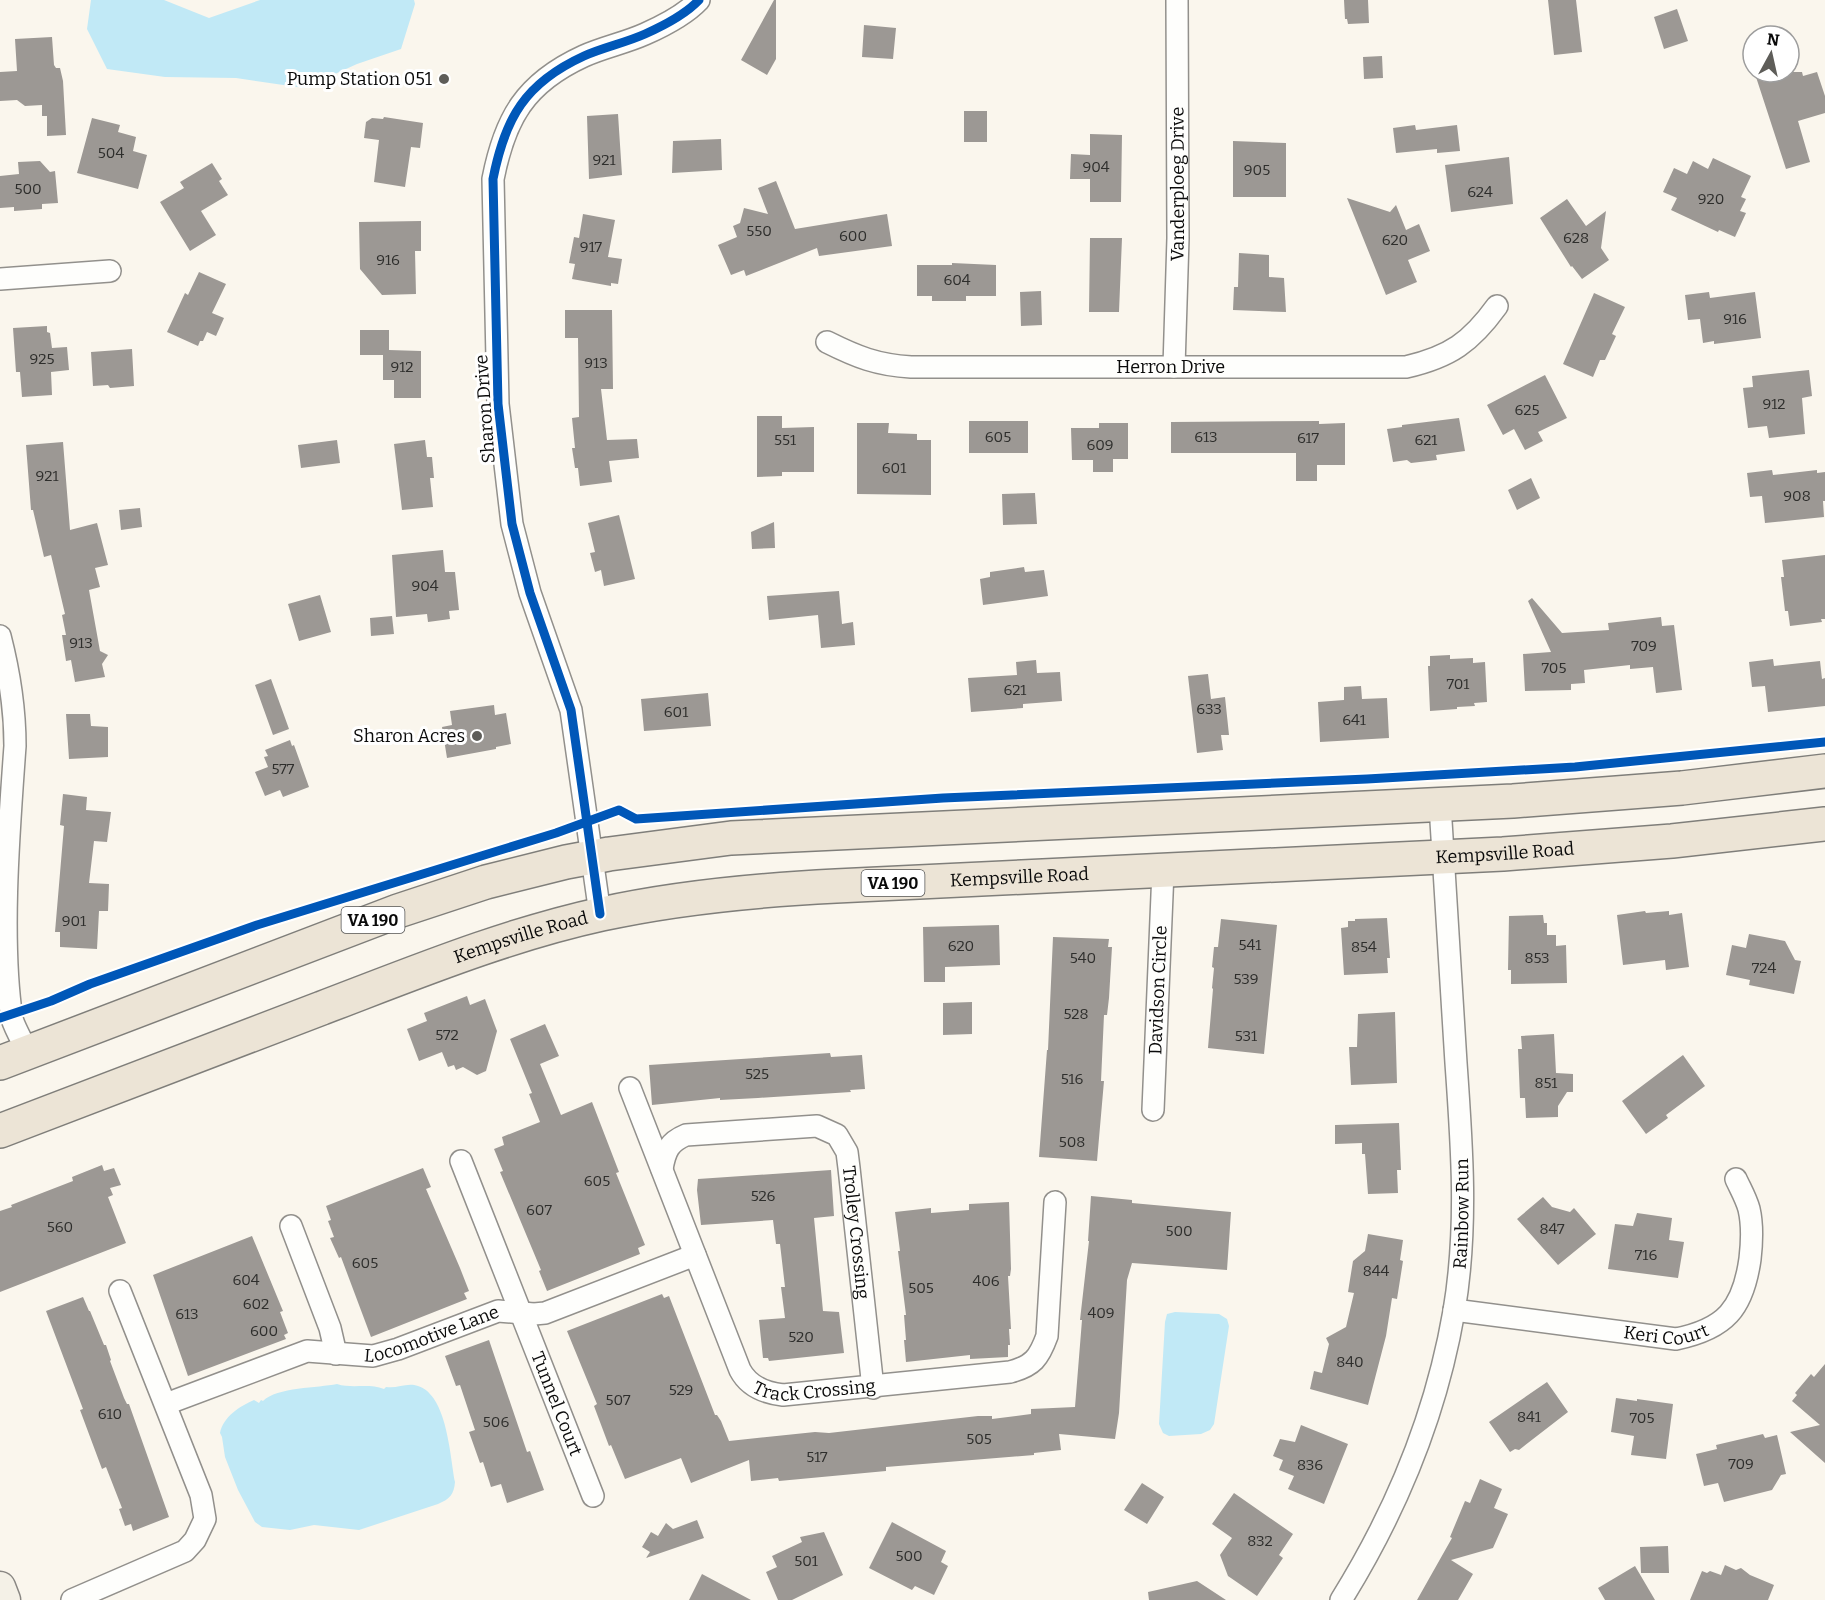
<svg xmlns="http://www.w3.org/2000/svg" width="1825" height="1600" font-family="Bitter,serif">
	<style>
		.water { fill: #c1e9f6 }
		.building { fill: #9c9894 }
		.lines { fill: none; stroke-linecap: round; stroke-linejoin: round }
		.street-casing { stroke: #92908c; stroke-width: 24 }
		.secondary-casing { stroke: #898783; stroke-width: 33 }
		.primary-casing { stroke: #7f7e7a; stroke-width: 36 }
		.street { stroke: #fefefc; stroke-width: 21 }
		.secondary { stroke: #f4f1e7; stroke-width: 30 }
		.primary { stroke: #ece4d6; stroke-width: 33 }
		.cycleway-casing { stroke: #fff; stroke-width: 13 }
		.cycleway { stroke: #0057b8; stroke-width: 9 }
		.poi-dot { fill: #5e5d59; stroke: #fff; stroke-width: 2 }
		.labels { text-anchor: middle; dominant-baseline: central; stroke-width: 6; stroke-linejoin: round; paint-order: stroke }
		.number-label { font-size: 15px; fill: #2e2e2c }
		.shield { fill: #fff; stroke: #545454; stroke-width: 1.5 }
		.shield-label { font-size: 16px; font-weight: bold; fill: #0a0a0a }
		.poi-label { font-size: 18px; fill: #0a0a0a; stroke: #fff; text-anchor: end }
		.street-label { font-size: 18px; fill: #0a0a0a; stroke: #fff }
	</style>
	<rect width="100%" height="100%" fill="#faf6ed"/>
	<path class="water" d="M91 0H164L209 18 260 0H414L415 4 401 49 357 64 304 88 236 78 165 77 107 69 87 29Z
		M1175 1312 1219 1314 1227 1319 1229 1326 1214 1424 1210 1430 1201 1434 1169 1436 1163 1433 1159 1424 1165 1322 1167 1314Z
		M337 1384C352 1389 369 1383 384 1389L386 1387C397 1389 407 1382 418 1386 447 1395 450 1455 455 1482 454 1494 450 1499 438 1504L359 1530 314 1525 290 1530 262 1527 255 1522 238 1490 225 1457 222 1437 220 1433C223 1417 240 1406 254 1400L259 1403 261 1400 263 1401C277 1387 318 1388 337 1384Z"/>
	<path class="building" d="M774 0H776V59L767 75 741 60Z
		M1344 0H1368L1369 23 1348 24 1347 19H1345Z
		M1548 0H1576L1582 52 1554 55Z
		M1677 9 1688 41 1664 49 1654 17Z
		M864 25 896 28 893 59 862 57Z
		M52 37 54 65 56 68H60L63 81 66 135 47 136V116H42V105L25 106 17 100 0 101V72L17 71 15 39Z
		M1382 56 1383 78 1364 79 1363 57Z
		M1761 72H1802L1803 76 1817 72 1825 96V113L1798 121 1810 162 1786 169 1756 77 1762 75Z
		M964 111H987V142H964Z
		M618 114 622 175 589 179 587 116Z
		M384 117 423 123 420 148 411 147 405 187 374 182 379 140 364 138 366 122 372 118 383 119Z
		M92 118 120 125 118 132 136 137 133 151 147 155 138 189 77 173Z
		M1415 125 1416 130 1457 125 1460 151 1437 153V149L1396 153 1393 128Z
		M1090 134 1122 135 1121 202H1090V179H1070L1071 154 1090 155Z
		M721 139 722 170 672 173 673 141Z
		M1233 141 1286 143V197H1233Z
		M1509 157 1513 204 1451 212 1445 165Z
		M1713 158 1751 176 1741 197 1746 199 1740 211 1746 213 1735 237 1719 230 1718 232 1671 210 1677 198 1663 192 1674 168 1687 174 1693 161 1708 169Z
		M40 161 50 172 55 171 58 203 42 204V209L14 211V207L0 208V176L19 174 18 162Z
		M212 163 222 179 219 181 228 195 201 211 216 235 190 251 160 202 184 188 180 182Z
		M776 181 795 229 887 214 892 246 819 256 817 248 746 276 744 270 731 275 718 245 737 237 733 226 740 223 744 208 768 214 758 188Z
		M1347 198 1390 212 1396 205 1406 230 1419 224 1430 251 1408 260 1417 282 1386 295Z
		M1567 199 1586 226 1606 211 1601 248 1609 260 1582 279 1572 266 1571 267 1540 218Z
		M583 214 615 220 608 257 622 259 618 284 611 283V286L572 279 575 264 569 263 574 237 579 238Z
		M421 221V251H415L416 294 382 295 360 269 359 222Z
		M1090 238H1122L1119 312H1089Z
		M1239 253 1269 255V277L1284 278 1286 312 1233 310 1234 287H1238Z
		M952 263 996 265V296H966V301H932V296H917V265H952Z
		M199 272 226 284 212 313 224 318 216 336 207 332 203 341H200L198 346 167 332 185 293 188 295Z
		M1041 291 1042 325 1021 326 1020 292Z
		M1709 292 1710 298 1755 292 1761 338 1714 344V341L1703 343 1700 319 1688 320 1685 295Z
		M1594 293 1625 307 1612 334 1616 336 1605 360H1600L1593 377 1563 364Z
		M565 310H612L613 389H601L607 440 637 439 639 458 609 461 612 482 580 486 578 468H575L572 448H575L572 418 579 417 578 338H565Z
		M47 326V332L50 333 52 348 67 347 69 370 51 372 52 395 22 397 20 372H16L13 328Z
		M360 330H389V350L421 351V398H394V380H383V355H360Z
		M132 349 134 386 110 388 108 385 93 386 91 352Z
		M1809 370 1812 396 1802 398 1805 434 1769 438 1767 426 1748 428 1743 388 1753 387 1752 376Z
		M1545 375 1567 418 1538 432 1543 441 1525 450 1514 429 1503 435 1487 405Z
		M757 416H782V428L814 427V472H782V476L757 477Z
		M1459 418 1465 451 1436 455 1437 460 1411 463 1407 460 1393 462 1387 429 1402 427V425Z
		M969 421H1028V453H969Z
		M1319 421V424L1345 423V465H1317V481H1296V453H1171V422Z
		M857 423H889L888 433 917 434V440H931V495L857 494Z
		M1099 423H1128V459H1113V472H1093V460H1072L1071 428H1099Z
		M337 440 340 463 301 468 298 445Z
		M425 440 427 457H432L434 478H430L433 507 402 510 394 444Z
		M63 442 70 530 97 523 108 565 95 568 100 587 89 590 100 651 108 655 102 664 105 677 75 682 71 660 66 661 62 635H66L62 615 65 614 51 555 44 557 33 510H31L26 445Z
		M1772 470 1773 475 1817 470V473L1825 472V501H1823L1824 517 1765 523 1762 496 1750 497 1747 473Z
		M1531 478 1540 498 1517 510 1508 490Z
		M1035 493 1037 524 1003 525 1002 494Z
		M140 508 142 527 121 530 119 510Z
		M619 515 635 579 604 586 601 570 595 572 590 553 595 552 588 523Z
		M774 522 775 548 752 549 751 532Z
		M443 550 445 572H455L459 610 449 611 450 619 428 622 427 614 396 617 392 555Z
		M1825 555V619H1821L1822 622 1790 626 1788 611H1785L1781 577H1784L1782 560Z
		M1024 567 1025 572 1044 570 1048 596 983 605 980 579 990 577V572Z
		M839 591 842 624 853 622 855 645 821 648 818 615 769 620 767 596Z
		M320 595 331 632 299 641 288 604Z
		M1532 598 1562 633 1609 630 1608 623 1661 617 1662 626 1674 625 1682 690 1656 693 1653 667 1630 669V665L1584 670 1585 683 1571 684V690L1525 691 1523 654 1551 652 1528 601Z
		M392 616 394 634 371 636 370 618Z
		M1450 655V659L1473 658V663L1485 662 1487 702 1474 703 1475 706 1457 707V709L1430 711 1428 666H1430V656Z
		M1773 659 1774 666 1820 661 1822 679 1825 678V706L1768 712 1765 686 1752 687 1749 662Z
		M1036 660 1037 673 1060 672 1062 701 1023 704V708L971 712 968 678 1017 675 1016 662Z
		M1208 674 1211 699 1225 697 1229 735H1221L1223 750 1197 753 1188 676Z
		M271 679 289 729 273 735 255 685Z
		M1361 686 1362 699 1387 698 1389 738 1320 742 1318 702 1344 700V687Z
		M708 693 711 726 644 731 641 699Z
		M494 705 495 715 506 713 511 744 496 747V749L447 758 442 727 452 725 450 711Z
		M66 714H90L91 726 108 727V757L69 759Z
		M290 740 292 746 294 745 309 787 283 797 280 790 265 796 255 772 268 767 264 757 268 756 265 750Z
		M63 794 87 797 86 810 111 812 107 842 94 841 89 883 109 884 108 911H99L97 949 60 947V932H55L64 826 60 825Z
		M1645 911 1646 913 1669 911V915L1682 913 1689 967 1666 970 1665 960 1623 965 1617 915Z
		M1543 915 1544 923H1547V935H1556V946L1566 945 1567 983 1511 984V970H1508L1509 916Z
		M1387 918 1390 958H1387L1388 973 1344 975 1341 928 1348 927V921H1355V919Z
		M1221 919 1277 925 1264 1054 1208 1048 1213 989 1212 988 1214 968 1212 967 1214 947H1218Z
		M999 925 1000 965 945 967V982H924L923 927Z
		M1749 934 1785 941 1795 960 1801 961 1794 994 1749 985 1750 980 1726 975 1732 945 1746 948Z
		M1053 937 1109 939 1108 947H1112L1109 998 1107 1015H1104L1101 1081H1104L1097 1161 1039 1157 1047 1050H1048Z
		M467 996 470 1005 485 999 497 1031 486 1071 477 1075 463 1067 456 1070 454 1065 448 1067 442 1052 419 1061 407 1029 427 1021 424 1013Z
		M972 1002V1034L943 1035V1003Z
		M1395 1012 1397 1083 1351 1085 1349 1047H1357L1358 1014Z
		M545 1024 559 1056 540 1064 561 1115 592 1102 619 1172 616 1173 645 1245 638 1248 640 1254 547 1291 539 1271 541 1270 500 1172 503 1171 494 1149 504 1145 502 1137 540 1122 529 1094 532 1093 510 1039Z
		M1554 1034 1556 1073 1573 1074V1092H1567L1558 1106V1117L1526 1118 1525 1098H1520L1518 1049H1522L1521 1036Z
		M830 1053 831 1057 862 1055 865 1089 850 1090 851 1092 758 1098 720 1100V1098L652 1105 649 1065Z
		M1683 1055 1705 1086 1666 1115 1668 1118 1646 1134 1622 1101Z
		M1399 1123 1401 1170H1397L1398 1193 1368 1194 1365 1154H1362V1143L1335 1144V1125Z
		M102 1165 104 1171 114 1168 121 1185 110 1188 113 1195 108 1197 126 1243 0 1292V1211L12 1207 11 1205 73 1181 72 1177Z
		M423 1168 431 1187 426 1189 460 1268 469 1291 464 1293 467 1299 371 1337 341 1257 339 1258 330 1238 334 1237 328 1221 331 1220 326 1206Z
		M831 1170 834 1216 814 1218 823 1311 839 1312 844 1353 769 1361 768 1358H763L759 1320 785 1318 781 1287H785L780 1244H776L773 1220 701 1225 697 1190 698 1179Z
		M1091 1196 1132 1200V1203L1231 1212 1227 1270 1132 1263 1127 1280 1119 1413 1115 1439 1059 1434 1061 1450 1034 1453V1455L886 1467V1471L779 1481 778 1478 751 1481 749 1460 691 1483 681 1458 625 1479 611 1445 609 1446 594 1406 597 1404 567 1331 662 1294 664 1298 669 1296 715 1415H717L721 1421 729 1441 815 1432 829 1433 978 1416H992V1419L1031 1414V1409L1075 1407 1082 1320H1080L1089 1241H1088Z
		M1543 1197 1552 1207 1570 1212 1574 1208 1596 1234 1558 1265 1517 1219Z
		M1009 1202 1011 1269 1010 1276H1008L1011 1329H1009L1010 1345H1008V1357L970 1359V1355L906 1362 904 1340H906L904 1315H906L898 1251H900L895 1212 931 1208V1213L969 1210V1204Z
		M1637 1213 1672 1218 1669 1240 1684 1242 1678 1278 1608 1269 1615 1224 1633 1226Z
		M1368 1234 1403 1240 1400 1260 1403 1261 1397 1299 1392 1298 1386 1336 1368 1405 1310 1389 1314 1371 1322 1373 1329 1344 1326 1338 1346 1327 1354 1293 1348 1292 1353 1261 1365 1251Z
		M252 1236 283 1311 280 1312 288 1333 284 1335 286 1339 188 1376 153 1275Z
		M83 1297 89 1311H90L104 1345H106L111 1360 110 1361 124 1398 127 1404H129L169 1517 133 1531 131 1524 125 1526 119 1509 122 1508 106 1467 102 1469 80 1410 83 1409 46 1311Z
		M489 1340 527 1452 530 1451 544 1490 507 1503 501 1484 491 1487 483 1462 480 1463 469 1432 475 1430 460 1385 456 1386 445 1356Z
		M1825 1364V1463L1790 1432 1820 1425 1792 1401 1797 1395 1795 1393 1811 1374 1814 1377Z
		M1547 1382 1568 1412 1519 1450 1515 1449 1510 1452 1489 1422Z
		M1616 1398 1637 1401V1399L1673 1404 1666 1459 1631 1455 1634 1436 1611 1432Z
		M1301 1425 1348 1444 1324 1504 1288 1489 1294 1476 1279 1470 1283 1460 1273 1456 1280 1439 1295 1442Z
		M1763 1434 1765 1438 1777 1435 1786 1474 1781 1475 1772 1490 1724 1502 1718 1483 1704 1486 1696 1454 1717 1449 1716 1445Z
		M1480 1479 1502 1489 1494 1508 1508 1514 1493 1548 1451 1560 1473 1574 1458 1600H1417L1452 1538 1450 1537 1465 1501 1470 1503Z
		M1142 1483 1164 1497 1147 1524 1124 1510Z
		M1234 1493 1293 1534 1279 1555 1283 1558 1257 1596 1228 1576 1220 1555 1232 1538 1212 1524Z
		M697 1520 704 1538 646 1558 650 1552 642 1547 651 1532 658 1536 666 1523 673 1529Z
		M892 1522 946 1551 941 1562 948 1566 934 1595 915 1586 912 1590 869 1568Z
		M824 1532 843 1575 792 1600H778L766 1572 777 1567 772 1556 802 1542 800 1537Z
		M1668 1546 1669 1573H1641L1640 1547Z
		M1725 1565 1736 1570 1741 1568 1750 1575 1774 1585 1768 1600H1690L1702 1571 1707 1573 1710 1571 1721 1575Z
		M1635 1566 1655 1600H1605L1598 1588Z
		M702 1574 751 1600H689Z
		M1197 1581 1226 1600H1149L1148 1592Z"/>
	<g class="lines">
		<defs>
			<g id="street">
				<path d="M0 279 110 271"/>
				<path id="s1" d="M827 342C857 357 877 365 911 367H1406C1450 357 1471 342 1497 306"/>
				<path id="s2" d="M1174 367 1178 238 1177 0"/>
				<path d="M0 636C9 671 15 709 15 746 9 829 0 940 12 1019 16 1031 23 1042 28 1053"/>
				<path d="M600 914 571 710 530 593 512 524 498 404 493 179C505 118 525 83 584 56 604 47 625 43 645 34 663 26 685 15 699 0"/>
				<path id="s3" d="M630 1088 740 1370C749 1387 765 1393 783 1395L1010 1372C1033 1366 1039 1358 1047 1336L1055 1202"/>
				<path id="s4" d="M1153 1110 1163 871"/>
				<path id="s5" d="M461 1161 593 1496"/>
				<path id="s6" d="M662 1169C665 1151 669 1142 686 1135L817 1126 837 1135 847 1152 849 1168 873 1388"/>
				<path d="M291 1226 330 1328 336 1354"/>
				<path id="s7" d="M1454 1310 1676 1339C1725 1329 1743 1309 1750 1259 1752 1242 1753 1226 1749 1209 1746 1198 1740 1188 1736 1179"/>
				<path id="s8" d="M166 1404 307 1351 373 1356 398 1349 498 1311 534 1314 545 1313 695 1255"/>
				<path d="M72 1600 185 1551 195 1540 205 1519 201 1495 120 1291"/>
				<path id="s9" d="M1341 1600C1397 1510 1436 1416 1454 1311 1468 1229 1462 1146 1456 1063 1451 977 1445 891 1440 805"/>
			</g>
			<path id="secondary" d="M0 1587 5 1600"/>
			<g id="primary">
				<path d="M0 1063 398 911 486 882 566 862 609 854 731 838 1513 801 1682 788 1825 771"/>
				<path id="s10" d="M0 1131C108 1090 215 1049 322 1008 414 973 506 935 602 914 679 897 757 890 836 886L1503 854 1672 841 1825 824"/>
			</g>
		</defs>
		<use href="#street" class="street-casing"/>
		<use href="#secondary" class="secondary-casing"/>
		<use href="#primary" class="primary-casing"/>
		<use href="#street" class="street"/>
		<use href="#secondary" class="secondary"/>
		<use href="#primary" class="primary"/>
		<defs>
			<path id="cycleway" d="M600 914 571 710 530 593 512 524 498 404 493 179C505 118 525 83 584 56 604 47 625 43 645 34 663 26 685 15 699 0
				M0 1018 51 1001 90 984 257 925 556 833 619 810 636 819 943 798 1367 779 1575 767 1825 742"/>
		</defs>
		<use href="#cycleway" class="cycleway-casing"/>
		<use href="#cycleway" class="cycleway"/>
	</g>
	<g class="poi-dot">
		<circle cx="444" cy="79" r="6"/>
		<circle cx="477" cy="736" r="6"/>
	</g>
	<g class="labels">
		<g class="number-label">
			<text x="111" y="153">504</text>
			<text x="604" y="160">921</text>
			<text x="1096" y="167">904</text>
			<text x="1257" y="170">905</text>
			<text x="28" y="189">500</text>
			<text x="1480" y="192">624</text>
			<text x="1711" y="199">920</text>
			<text x="759" y="231">550</text>
			<text x="853" y="236">600</text>
			<text x="1576" y="238">628</text>
			<text x="1395" y="240">620</text>
			<text x="591" y="247">917</text>
			<text x="388" y="260">916</text>
			<text x="957" y="280">604</text>
			<text x="1735" y="319">916</text>
			<text x="42" y="359">925</text>
			<text x="596" y="363">913</text>
			<text x="402" y="367">912</text>
			<text x="1774" y="404">912</text>
			<text x="1527" y="410">625</text>
			<text x="998" y="437">605</text>
			<text x="1206" y="437">613</text>
			<text x="1308" y="438">617</text>
			<text x="785" y="440">551</text>
			<text x="1426" y="440">621</text>
			<text x="1100" y="445">609</text>
			<text x="894" y="468">601</text>
			<text x="47" y="476">921</text>
			<text x="1797" y="496">908</text>
			<text x="425" y="586">904</text>
			<text x="81" y="643">913</text>
			<text x="1644" y="646">709</text>
			<text x="1554" y="668">705</text>
			<text x="1458" y="684">701</text>
			<text x="1015" y="690">621</text>
			<text x="1209" y="709">633</text>
			<text x="676" y="712">601</text>
			<text x="1354" y="720">641</text>
			<text x="283" y="769">577</text>
			<text x="74" y="921">901</text>
			<text x="1250" y="945">541</text>
			<text x="961" y="946">620</text>
			<text x="1364" y="947">854</text>
			<text x="1083" y="958">540</text>
			<text x="1537" y="958">853</text>
			<text x="1764" y="968">724</text>
			<text x="1246" y="979">539</text>
			<text x="1076" y="1014">528</text>
			<text x="447" y="1035">572</text>
			<text x="1246" y="1036">531</text>
			<text x="757" y="1074">525</text>
			<text x="1072" y="1079">516</text>
			<text x="1546" y="1083">851</text>
			<text x="1072" y="1142">508</text>
			<text x="597" y="1181">605</text>
			<text x="763" y="1196">526</text>
			<text x="539" y="1210">607</text>
			<text x="60" y="1227">560</text>
			<text x="1552" y="1229">847</text>
			<text x="1179" y="1231">500</text>
			<text x="1646" y="1255">716</text>
			<text x="365" y="1263">605</text>
			<text x="1376" y="1271">844</text>
			<text x="246" y="1280">604</text>
			<text x="986" y="1281">406</text>
			<text x="921" y="1288">505</text>
			<text x="256" y="1304">602</text>
			<text x="1101" y="1313">409</text>
			<text x="187" y="1314">613</text>
			<text x="264" y="1331">600</text>
			<text x="801" y="1337">520</text>
			<text x="1350" y="1362">840</text>
			<text x="681" y="1390">529</text>
			<text x="618" y="1400">507</text>
			<text x="110" y="1414">610</text>
			<text x="1529" y="1417">841</text>
			<text x="1642" y="1418">705</text>
			<text x="496" y="1422">506</text>
			<text x="979" y="1439">505</text>
			<text x="817" y="1457">517</text>
			<text x="1741" y="1464">709</text>
			<text x="1310" y="1465">836</text>
			<text x="1260" y="1541">832</text>
			<text x="909" y="1556">500</text>
			<text x="806" y="1561">501</text>
		</g>
		<g class="shield">
			<rect x="861.5" y="870" width="63" height="26" rx="4.5"/>
			<rect x="341.5" y="907" width="63" height="26" rx="4.5"/>
		</g>
		<g class="shield-label">
			<text x="893" y="883">VA 190</text>
			<text x="373" y="920">VA 190</text>
		</g>
		<g class="poi-label">
			<text x="432" y="79">Pump Station 051</text>
			<text x="465" y="736">Sharon Acres</text>
		</g>
		<g class="street-label">
			<text stroke="none"><textPath href="#s2" startOffset="183">Vanderploeg Drive</textPath></text>
			<text stroke="none"><textPath href="#s1" startOffset="348">Herron Drive</textPath></text>
			<text transform="translate(485 409) rotate(-94)">Sharon Drive</text>
			<text stroke="none"><textPath href="#s10" startOffset="1546">Kempsville Road</textPath></text>
			<text stroke="none"><textPath href="#s10" startOffset="1060">Kempsville Road</textPath></text>
			<text stroke="none"><textPath href="#s10" startOffset="556">Kempsville Road</textPath></text>
			<text stroke="none"><textPath href="#s4" startOffset="120">Davidson Circle</textPath></text>
			<text stroke="none"><textPath href="#s9" startOffset="410">Rainbow Run</textPath></text>
			<text stroke="none"><textPath href="#s6" startOffset="298">Trolley Crossing</textPath></text>
			<text stroke="none"><textPath href="#s7" startOffset="214">Keri Court</textPath></text>
			<text stroke="none"><textPath href="#s8" startOffset="279">Locomotive Lane</textPath></text>
			<text stroke="none"><textPath href="#s3" startOffset="386">Track Crossing</textPath></text>
			<text stroke="none"><textPath href="#s5" startOffset="261">Tunnel Court</textPath></text>
		</g>
	</g>
	<g transform="translate(1771 54) rotate(8)"><circle r="28" fill="#ffffff" stroke="#9d9d9d" stroke-width="1.5"/>
	<path d="M0-4.5L10 22L0 15L-10 22Z" fill="#5e5d59"/>
	<text y="-9" font-size="16" font-weight="bold" text-anchor="middle" fill="#0a0a0a">N</text>
	</g>
</svg>
